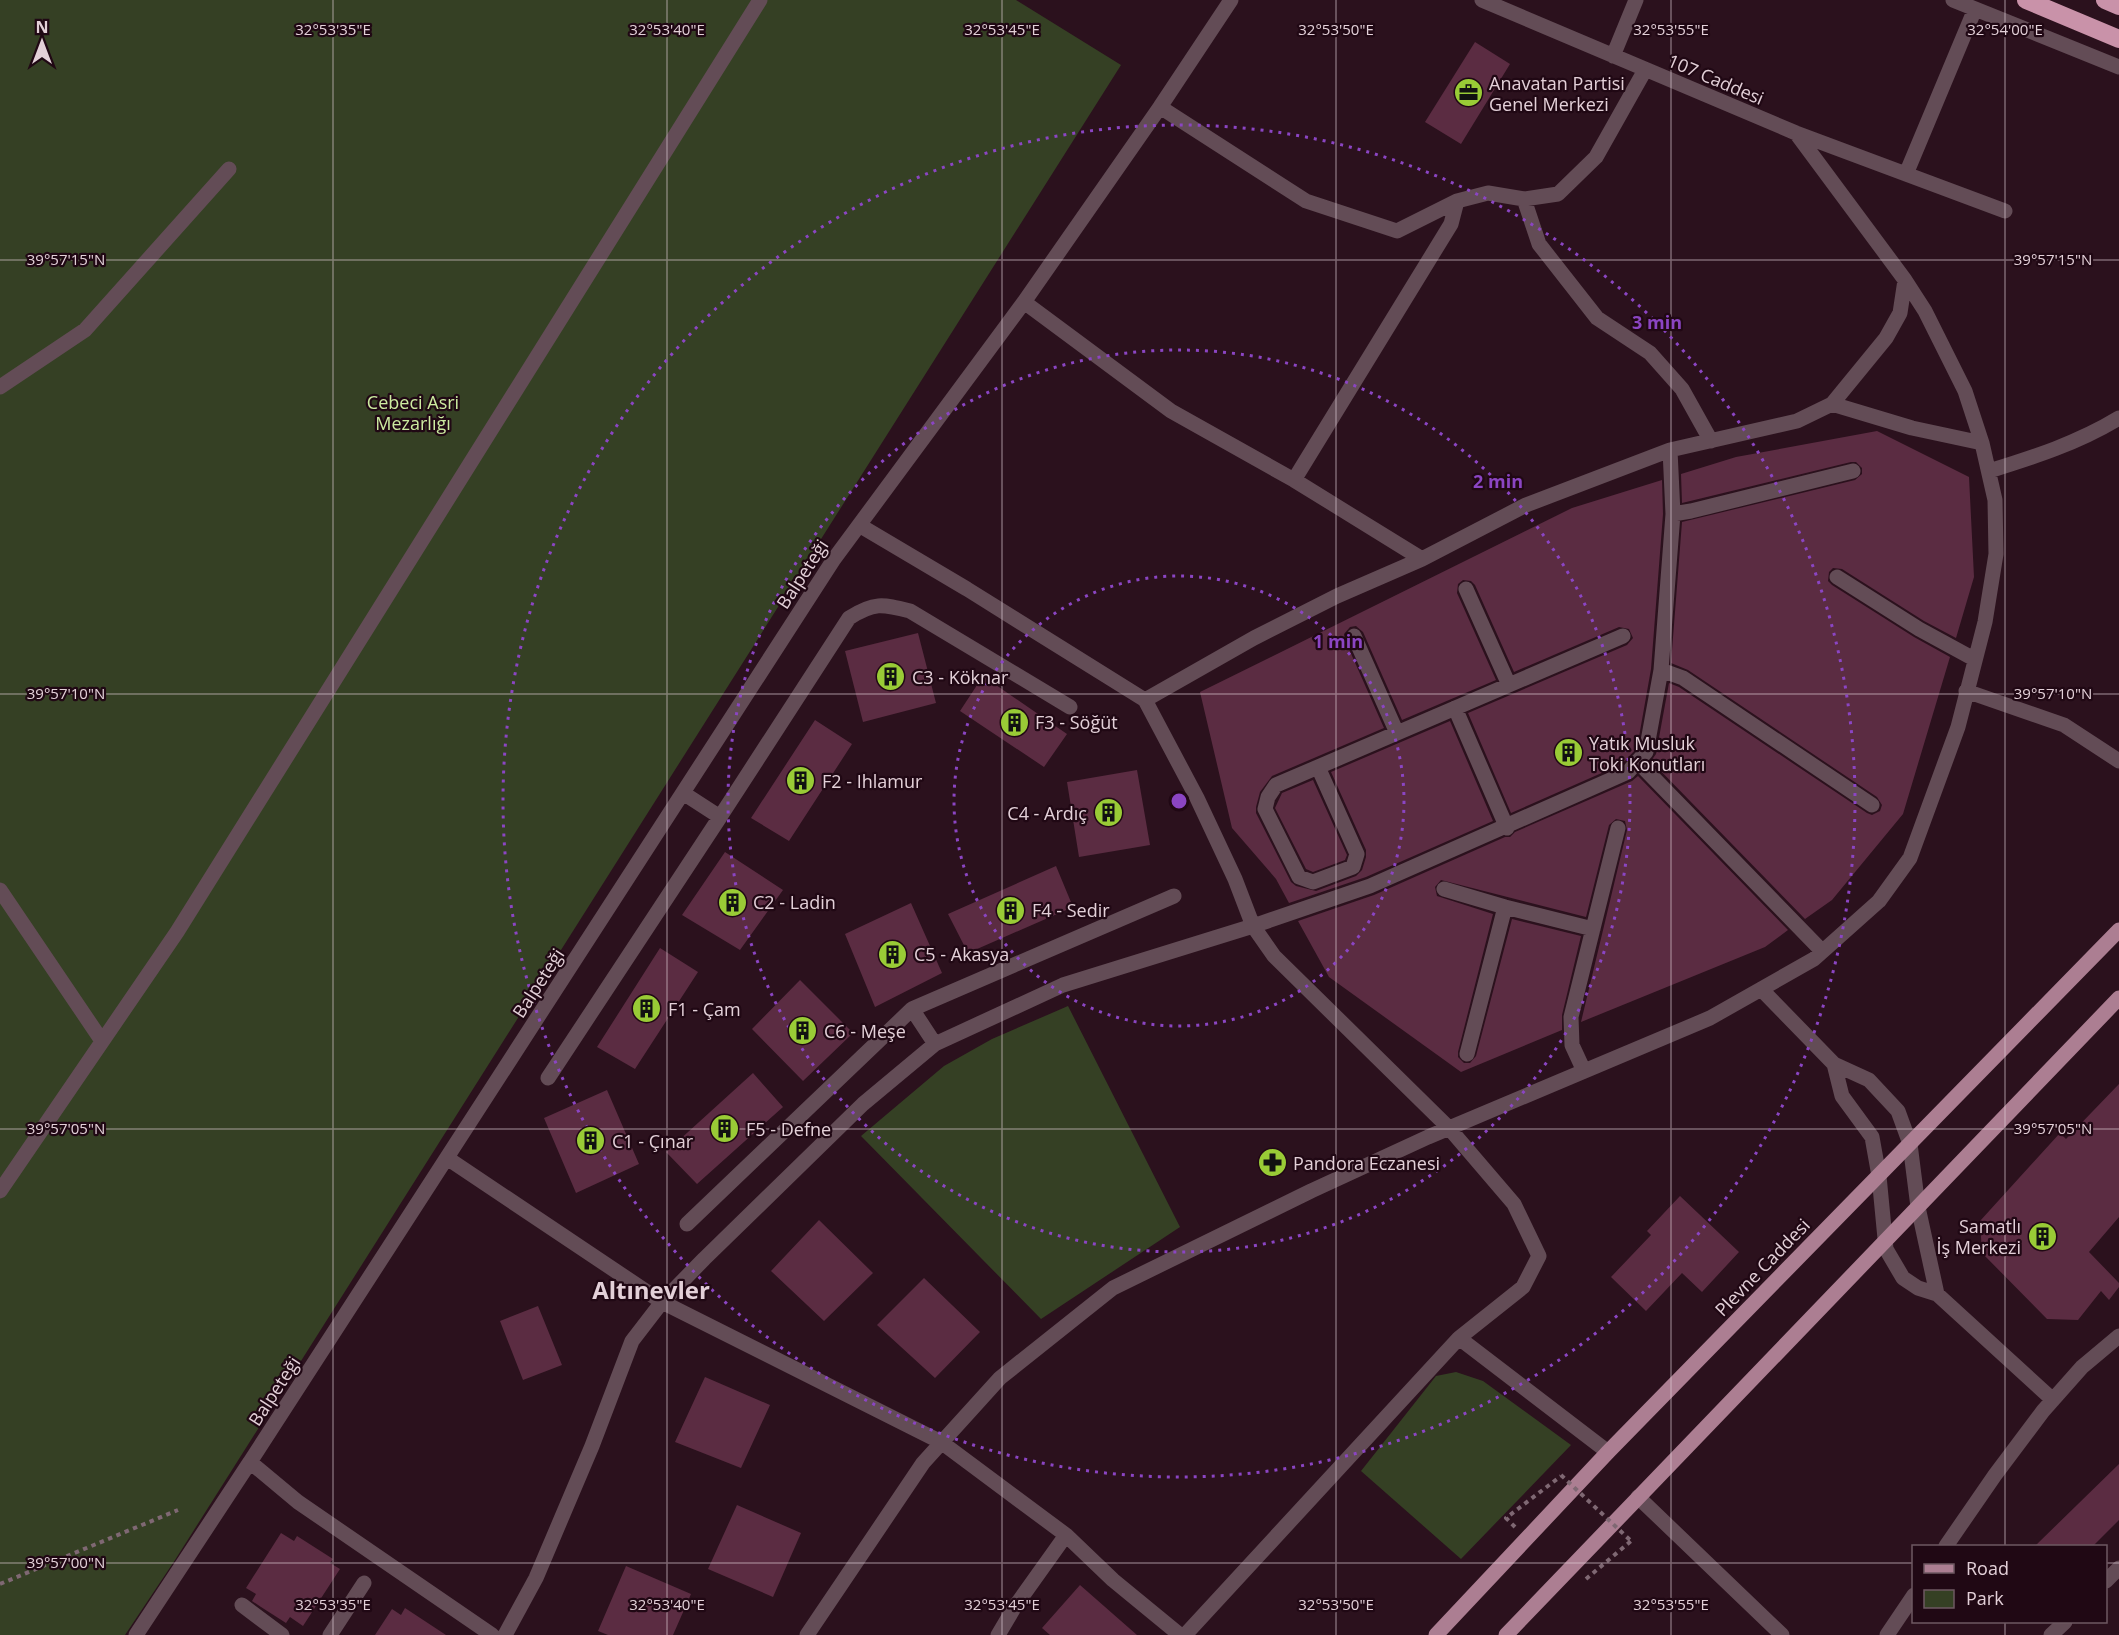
<svg xmlns="http://www.w3.org/2000/svg" width="2119" height="1635" font-family="'Open Sans',sans-serif">
	<style>
		.green { fill: #354024 }
		.building { fill: #5b2c42 }
		.lines { fill: none; stroke-linecap: round; stroke-linejoin: round }
		.path { stroke: #7f6873; stroke-width: 4; stroke-dasharray: 4.5 4.5; stroke-linecap: butt }
		.minor { stroke: #634c56; stroke-width: 15 }
		.major { stroke: #ac7e92; stroke-width: 15 }
		.highway { stroke: #c992a9; stroke-width: 18 }
		.path-bridge { stroke: #7f6873; stroke-width: 4; stroke-dasharray: 4.5 4.5; stroke-linecap: butt }
		.ticks { fill: none; stroke: #e3d0d8; stroke-width: 1.5; stroke-opacity: 0.45 }
		.ring { fill: none; stroke: #8b45c3; stroke-width: 3; stroke-dasharray: 3 6 }
		.labels { text-anchor: middle; dominant-baseline: central; stroke-width: 4.5; stroke-linejoin: round; paint-order: stroke }
		.street-label { font-size: 18px; fill: #e3d0d8; stroke: #200814 }
		.poi-label { font-size: 18px; fill: #e3d0d8; stroke: #200814; text-anchor: start }
		.park-label { font-size: 18px; fill: #cceba0; stroke: #200814 }
		.district-label { font-size: 24px; font-weight: bold; fill: #e3d0d8; stroke: #200814 }
		.ticks-label { font-size: 15px; text-anchor: middle; fill: #e3d0d8; stroke: #200814; stroke-width: 4.5; stroke-linejoin: round; paint-order: stroke }
		.centre { fill: #8b45c3; stroke: #200814; stroke-width: 3 }
		.ring-label { font-size: 18px; text-anchor: middle; font-weight: bold; fill: #8b45c3; stroke: #200814; stroke-width: 4.5; stroke-linejoin: round; paint-order: stroke }
	</style>
	<rect width="100%" height="100%" fill="#2b111d"/>
	<path class="green" d="M0 0H1016L1121 65 175 1560 125 1635H0Z
		M1068 1006 1180 1227 1041 1319 861 1136 944 1066 992 1039Z
		M1456 1372 1483 1381 1571 1445 1461 1559 1361 1471 1436 1376Z"/>
	<path class="building" d="M1475 42 1510 64 1461 144 1425 122Z
		M1877 431 1969 477 1974 577 1956 638 1924 621 1842 569 1833 568 1829 572 1828 581 1832 585 1914 637 1950 657 1903 814 1832 900 1805 919 1651 761 1656 754 1669 683 1679 687 1867 813 1872 815 1880 811 1882 805 1877 797 1688 670 1671 663 1682 522 1855 480 1862 474V468L1856 462H1851L1682 503 1681 474 1736 457Z
		M1662 480 1663 514 1651 669 1637 748 1622 764 1511 813 1468 713 1627 645 1633 638 1629 629 1619 627 1514 672 1475 585 1471 581 1463 580 1458 584 1457 593 1496 680 1402 720 1363 632 1356 626 1350 627 1344 634 1345 640 1384 728 1272 776 1260 792 1256 807V813L1291 882 1296 886 1316 891 1356 876 1362 870 1366 857V850L1331 772 1450 721 1493 821 1366 877 1289 903 1276 879 1232 828 1200 692 1572 508Z
		M918 633 936 703 863 722 845 651Z
		M983 676 1067 734 1044 767 960 711Z
		M815 720 852 744 789 841 751 818Z
		M1137 770 1150 845 1079 857 1067 782Z
		M1638 776 1788 930 1765 947 1581 1022 1627 830 1625 821 1616 819 1609 825 1586 917 1441 880 1435 887 1437 896 1493 914 1458 1052V1057L1464 1063H1470L1476 1056 1512 919 1581 936 1562 1015V1030L1461 1072 1329 977 1298 921 1374 895 1505 837H1510L1515 832 1632 781Z
		M1313 780 1347 855 1345 860 1313 872 1306 869 1275 808 1282 793Z
		M725 852 783 890 740 950 682 915Z
		M1056 866 1073 907 968 953 948 914Z
		M911 903 942 973 875 1007 845 934Z
		M660 948 698 972 635 1069 597 1047Z
		M800 980 853 1033 803 1081 752 1029Z
		M753 1073 783 1107 697 1184 666 1152Z
		M2119 1084V1217L2089 1252 2119 1283V1287L2109 1300 2101 1291 2078 1320 2047 1319 1982 1253 1980 1221 2060 1133 2066 1139Z
		M607 1090 639 1164 576 1193 544 1118Z
		M1680 1196 1739 1252 1702 1292 1682 1273 1646 1311 1611 1277 1651 1235 1647 1231Z
		M819 1220 873 1273 824 1321 771 1271Z
		M924 1278 980 1332 935 1378 877 1325Z
		M538 1306 562 1365 523 1380 500 1321Z
		M705 1377 770 1405 741 1468 675 1442Z
		M2119 1464V1520L2093 1546H2035Z
		M737 1505 801 1533 773 1597 708 1569Z
		M281 1533 294 1541 297 1536 333 1559 330 1563 340 1569 303 1626 290 1617 286 1623 261 1607 252 1601 256 1594 246 1588Z
		M626 1566 691 1594 673 1635H608L598 1631Z
		M1080 1585 1137 1635H1050L1042 1628Z
		M405 1608 446 1635H375L392 1609 401 1615Z"/>
	<g class="lines">
		<path class="path" d="M1515 1527 1506 1518 1561 1476
			M1586 1579 1631 1541
			M0 1584 178 1510"/>
		<path class="minor" d="M1482 0 1796 133 2005 211
			M1953 0 2119 67
			M1613 56 1636 0
			M1160 107 1306 201 1397 231 1457 201 1488 193 1524 199 1558 194 1596 157 1645 70
			M1906 174 1975 9
			M1524 199 1539 244 1597 318 1650 353 1682 389 1711 441
			M1905 280 1925 311 1965 391 1982 443
			M1024 302 1171 411 1294 480 1422 559
			M0 387 85 330 229 169
			M1989 471C2034 457 2078 443 2119 418
			M1294 480 1451 224 1457 201
			M1673 514 1691 511 1853 471
			M859 525 967 589 1145 700 1254 638 1337 596 1422 559 1526 505 1670 450 1797 421 1832 404 1886 338 1900 313 1905 280 1796 133
			M1837 577 1919 629 1974 659
			M1466 589 1509 685
			M1354 636 1397 733
			M1661 670 1683 678 1872 805
			M1966 691 2064 725 2119 761
			M1145 700 1197 798 1235 879 1253 926 1274 956 1449 1128 1514 1204 1539 1256 1523 1287 1459 1338 1185 1635
			M1455 708 1507 828
			M1638 762 1822 951
			M1318 767 1357 854 1353 867 1313 882 1299 877 1265 809 1268 797 1276 785 1623 636
			M720 817 849 618C874 602 882 604 910 611L1070 707
			M1444 889 1505 907 1593 929
			M0 890 102 1041
			M1761 989 1834 1064 1869 1080 1898 1111 1910 1144 1918 1207 1937 1294
			M912 1009 1174 896
			M1467 1054 1505 907
			M1834 1064 1842 1096 1872 1137 1879 1176 1886 1249 1903 1278 1918 1288 1937 1294 2053 1400
			M1584 1071 1572 1045 1571 1017 1618 828
			M548 1078 720 817 683 793
			M447 1158 662 1302 941 1442 1066 1535 1113 1580 1180 1635
			M0 1191 177 932 760 0
			M687 1224 912 1009 935 1044
			M1459 1338 1608 1452
			M250 1462 834 559 1024 302 1160 107 1231 0
			M1638 1497 1782 1635
			M1946 1546 1995 1475 2043 1411 2082 1367 2119 1336
			M2106 1581 2119 1568
			M242 1605 282 1635
			M136 1635 250 1462 298 1502 492 1635
			M330 1635 364 1583
			M505 1635 536 1578 592 1446 632 1341 662 1302 704 1259 863 1104 935 1044 1063 985 1253 926 1370 886 1628 772 1646 752 1661 670 1673 514 1670 450
			M807 1635 923 1463 1000 1378 1113 1288 1311 1191 1428 1137 1710 1018 1814 959 1879 901 1910 858 1958 727 1985 622 1996 554 1995 500 1982 443 1912 428 1832 404
			M998 1635 1014 1608 1066 1535
			M1887 1635 1914 1595
			M2051 1635 2065 1622"/>
		<path class="major" d="M1436 1635 1608 1452 2119 930
			M1506 1635 2119 998"/>
		<path class="highway" d="M2026 0 2119 39
			M2105 0 2119 6"/>
		<path class="path-bridge" d="M1561 1475 1631 1541"/>
	</g>
	<path class="ticks" d="M333 0V1635M667 0V1635M1002 0V1635M1336 0V1635M1671 0V1635M2005 0V1546M0 260H2119M0 694H2119M0 1129H2119M0 1563H1914M2106 1563H2119M2005 1622V1635"/>
	<g class="ring">
		<circle cx="1179" cy="801" r="225"/>
		<circle cx="1179" cy="801" r="451"/>
		<circle cx="1179" cy="801" r="676"/>
	</g>
	<defs>
		<symbol id="office-disc" viewBox="-11 -11 22 22"><circle r="9.5" fill="#99cb36" stroke="#200814"/><path d="M-6-3h4V-5.5h4V-3h4V5H-6ZM-1-4.5V-3h2v-1.5ZM-6 0V1H6V0Z" fill="#111"/></symbol>
		<symbol id="building-disc" viewBox="-11 -11 22 22"><circle r="9.5" fill="#99cb36" stroke="#200814"/><path d="M-4-6H4V6H1V3H-1V6H-4ZM-2.5-4.3h1.7v1.8h-1.7ZM.8-4.3h1.7v1.8H.8ZM-2.5-1h1.7V.8h-1.7ZM.8-1h1.7V.8H.8Z" fill="#111"/></symbol>
		<symbol id="pharmacy-disc" viewBox="-11 -11 22 22"><circle r="9.5" fill="#99cb36" stroke="#200814"/><path d="M-2-6h4v4h4v4h-4v4h-4v-4h-4v-4h4Z" fill="#111"/></symbol>
	</defs>
	<g fill-rule="evenodd">
		<use href="#office-disc" x="1452" y="76" width="33" height="33"/>
		<use href="#building-disc" x="874" y="660" width="33" height="33"/>
		<use href="#building-disc" x="998" y="706" width="33" height="33"/>
		<use href="#building-disc" x="1552" y="736" width="33" height="33"/>
		<use href="#building-disc" x="784" y="764" width="33" height="33"/>
		<use href="#building-disc" x="1092" y="796" width="33" height="33"/>
		<use href="#building-disc" x="716" y="886" width="33" height="33"/>
		<use href="#building-disc" x="994" y="894" width="33" height="33"/>
		<use href="#building-disc" x="876" y="938" width="33" height="33"/>
		<use href="#building-disc" x="630" y="992" width="33" height="33"/>
		<use href="#building-disc" x="786" y="1014" width="33" height="33"/>
		<use href="#building-disc" x="708" y="1112" width="33" height="33"/>
		<use href="#building-disc" x="574" y="1124" width="33" height="33"/>
		<use href="#pharmacy-disc" x="1256" y="1146" width="33" height="33"/>
		<use href="#building-disc" x="2026" y="1220" width="33" height="33"/>
	</g>
	<g class="labels">
		<g class="street-label">
			<text transform="translate(1716 79) rotate(23)">107 Caddesi</text>
			<text transform="translate(802 574) rotate(-57)">Balpeteği</text>
			<text transform="translate(538 983) rotate(-57)">Balpeteği</text>
			<text transform="translate(1762 1267) rotate(-46)">Plevne Caddesi</text>
			<text transform="translate(274 1391) rotate(-57)">Balpeteği</text>
		</g>
		<g class="poi-label">
			<text x="1489" y="83">Anavatan Partisi<tspan x="1489" dy="21">Genel Merkezi</tspan></text>
			<text x="912" y="677">C3 - Köknar</text>
			<text x="1035" y="722">F3 - Söğüt</text>
			<text x="1589" y="743">Yatık Musluk<tspan x="1589" dy="21">Toki Konutları</tspan></text>
			<text x="822" y="781">F2 - Ihlamur</text>
			<text x="1087" y="813" text-anchor="end">C4 - Ardıç</text>
			<text x="753" y="902">C2 - Ladin</text>
			<text x="1032" y="910">F4 - Sedir</text>
			<text x="914" y="954">C5 - Akasya</text>
			<text x="668" y="1009">F1 - Çam</text>
			<text x="824" y="1031">C6 - Meşe</text>
			<text x="746" y="1129">F5 - Defne</text>
			<text x="612" y="1141">C1 - Çınar</text>
			<text x="1293" y="1163">Pandora Eczanesi</text>
			<text x="2021" y="1226" text-anchor="end">Samatlı<tspan x="2021" dy="21">İş Merkezi</tspan></text>
		</g>
		<g class="park-label">
			<text x="413" y="402">Cebeci Asri<tspan x="413" dy="21">Mezarlığı</tspan></text>
		</g>
		<g class="district-label">
			<text x="651" y="1289">Altınevler</text>
		</g>
	</g>
	<g class="ticks-label">
		<text x="333" y="35">32°53'35"E</text>
		<text x="667" y="35">32°53'40"E</text>
		<text x="1002" y="35">32°53'45"E</text>
		<text x="1336" y="35">32°53'50"E</text>
		<text x="1671" y="35">32°53'55"E</text>
		<text x="2005" y="35">32°54'00"E</text>
		<text x="66" y="265">39°57'15"N</text>
		<text x="2053" y="265">39°57'15"N</text>
		<text x="66" y="699">39°57'10"N</text>
		<text x="2053" y="699">39°57'10"N</text>
		<text x="66" y="1134">39°57'05"N</text>
		<text x="2053" y="1134">39°57'05"N</text>
		<text x="66" y="1568">39°57'00"N</text>
		<text x="333" y="1610">32°53'35"E</text>
		<text x="667" y="1610">32°53'40"E</text>
		<text x="1002" y="1610">32°53'45"E</text>
		<text x="1336" y="1610">32°53'50"E</text>
		<text x="1671" y="1610">32°53'55"E</text>
	</g>
	<circle cx="1179" cy="801" r="9" class="centre"/>
	<g class="ring-label">
		<text x="1657" y="329">3 min</text>
		<text x="1498" y="488">2 min</text>
		<text x="1338" y="648">1 min</text>
	</g>
	<rect x="1912" y="1545" width="195" height="78" fill="#200814" stroke="#6e5862" stroke-width="1.5"/>
	<rect x="1924" y="1564" width="30" height="9" fill="#ac7e92" stroke="#6e5862" stroke-width="1.5"/>
	<text x="1966" y="1575" font-size="18" fill="#e3d0d8">Road</text>
	<rect x="1924" y="1590" width="30" height="18" fill="#354024" stroke="#6e5862" stroke-width="1.5"/>
	<text x="1966" y="1605" font-size="18" fill="#e3d0d8">Park</text>
	<g transform="translate(42 42)" stroke="#200814" stroke-width="4.5" paint-order="stroke">
	<path d="M0-4.5L10 22L0 15L-10 22Z" fill="#e3d0d8"/>
	<text y="-9" font-size="16" font-weight="bold" text-anchor="middle" fill="#e3d0d8">N</text>
	</g>
</svg>
